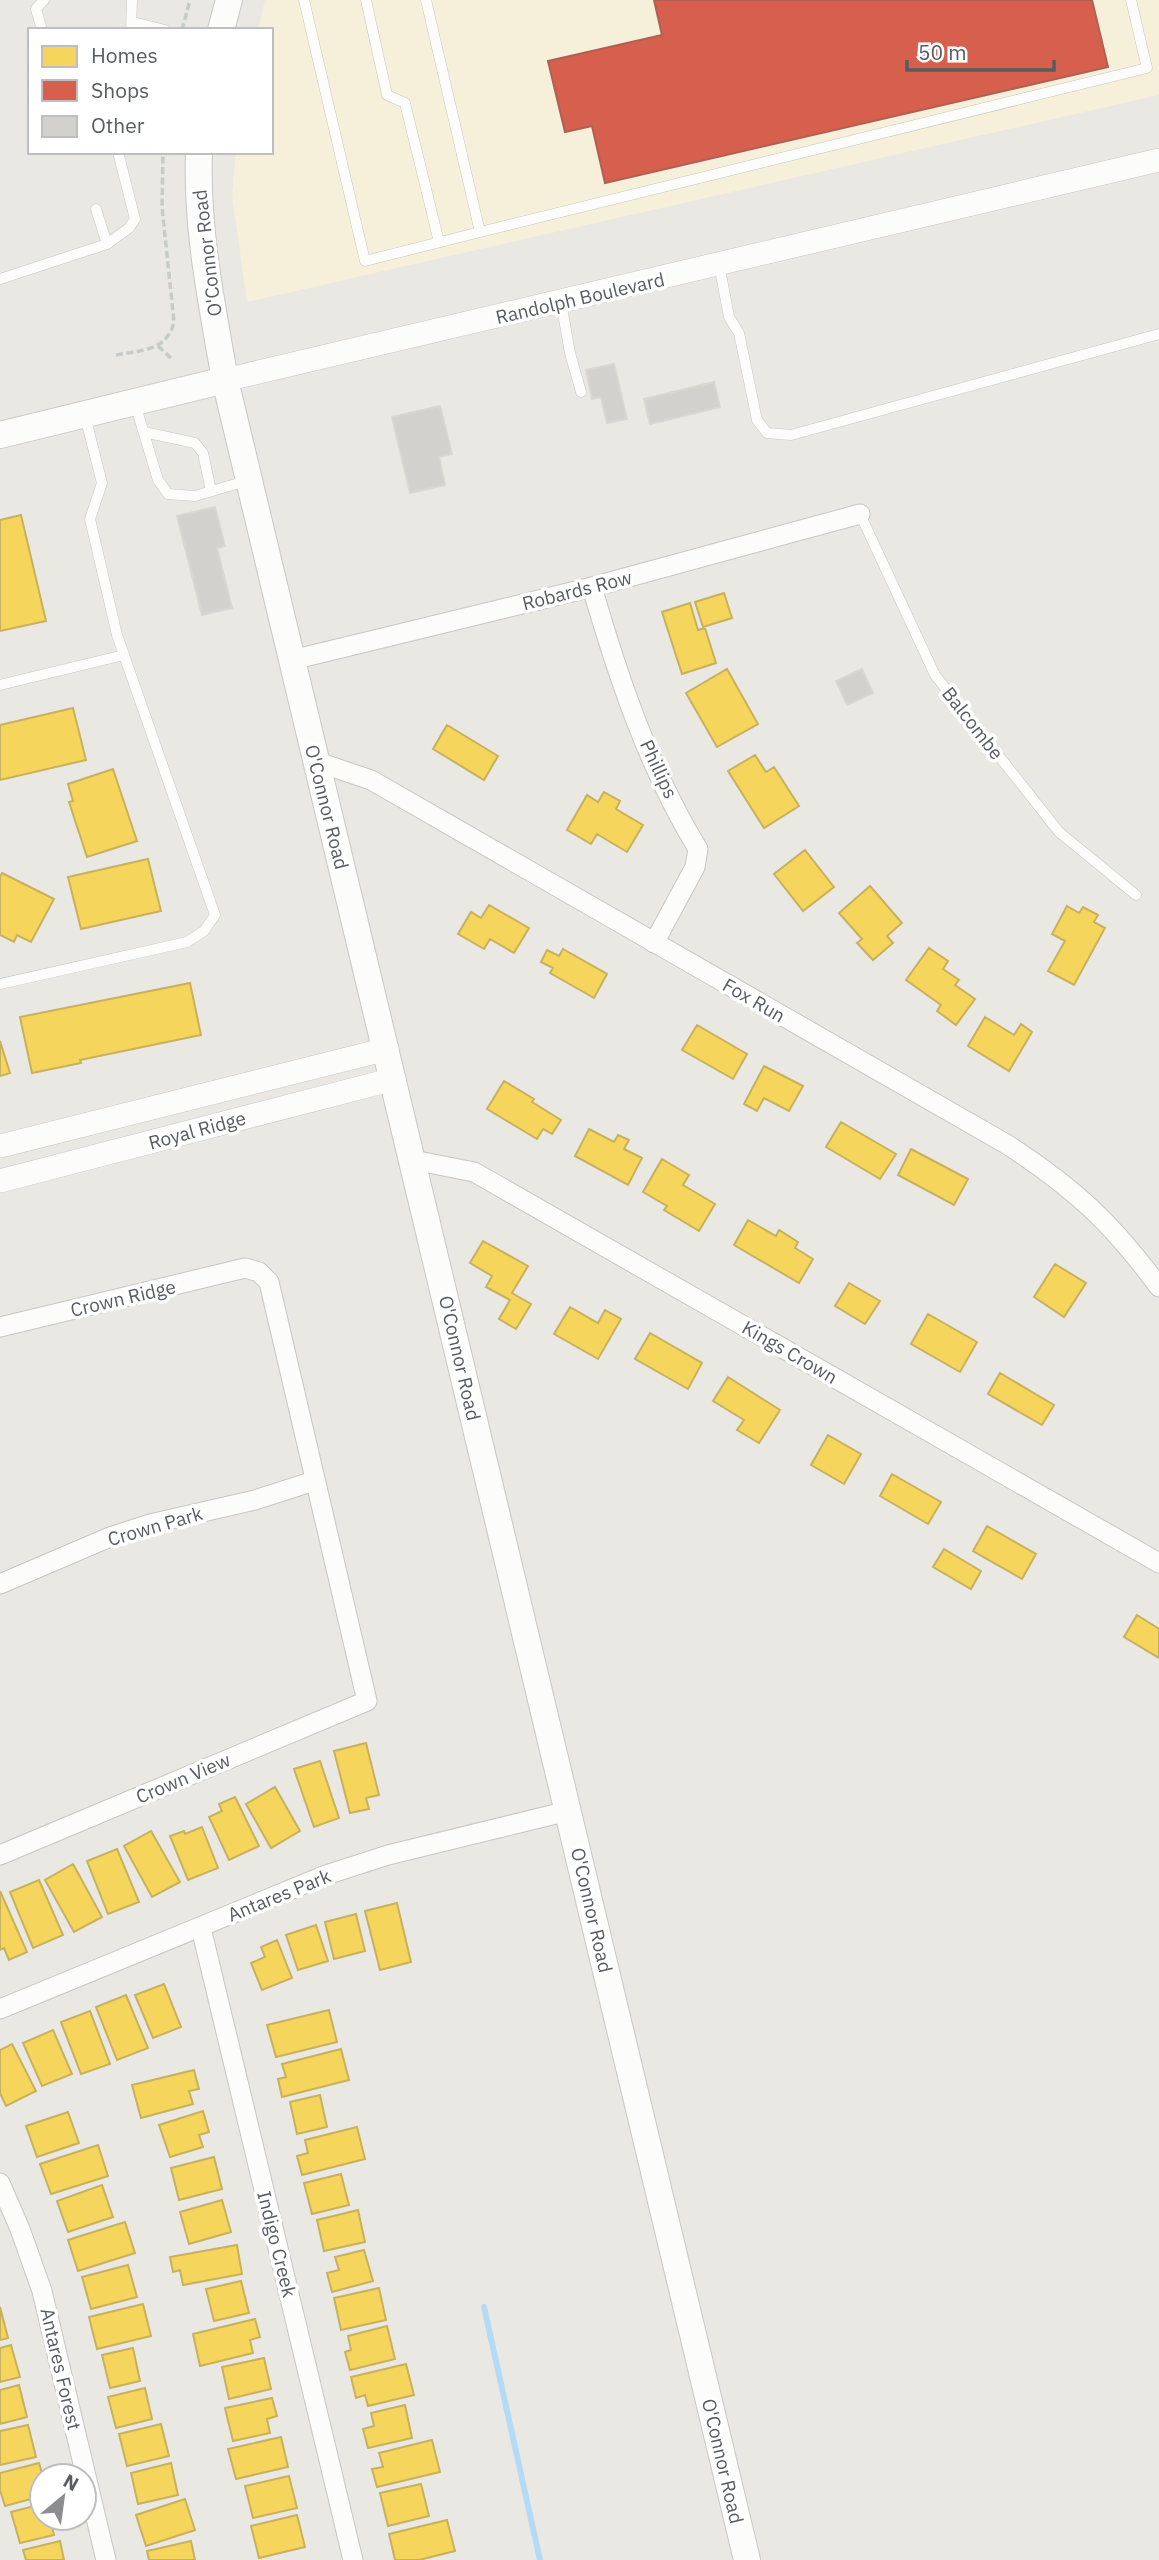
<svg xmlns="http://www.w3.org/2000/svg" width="1159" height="2560" font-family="'IBM Plex Sans',sans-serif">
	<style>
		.commercial { fill: #f6efd9 }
		.homes { fill: #f6d55c; stroke: #c7b15e; stroke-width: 2 }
		.shops { fill: #d6604d; stroke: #b05f53; stroke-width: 2 }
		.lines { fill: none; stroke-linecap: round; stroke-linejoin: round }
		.stream { stroke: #b4dbf6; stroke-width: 6 }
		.building { fill: #d3d1ce; stroke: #d9d7d2; stroke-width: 2 }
		.service-casing { stroke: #c6c6c5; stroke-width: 11 }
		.minor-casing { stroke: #c6c6c5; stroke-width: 21 }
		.tertiary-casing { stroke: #c6c6c5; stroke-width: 24 }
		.secondary-casing { stroke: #c7c7c6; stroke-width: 28 }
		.path { stroke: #c5ccc8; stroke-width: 3.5; stroke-dasharray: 7 3.5; stroke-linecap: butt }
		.service { stroke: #fcfcfb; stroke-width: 10 }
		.minor { stroke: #fcfcfb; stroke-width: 19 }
		.tertiary { stroke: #fcfcfb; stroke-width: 23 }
		.secondary { stroke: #fcfcfb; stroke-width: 26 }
		.labels { text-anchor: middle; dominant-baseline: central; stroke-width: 7; stroke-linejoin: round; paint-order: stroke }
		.street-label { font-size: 19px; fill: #585c62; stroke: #fff }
	</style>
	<rect width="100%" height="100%" fill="#eae8e2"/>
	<path class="commercial" d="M265 0H1159V95L247 302 232 195 236 152H271V30H258Z"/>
	<path class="homes" d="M21 515 46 621 0 631V520Z
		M724 593 732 618 703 627 695 602Z
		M690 603 698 630 705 628 716 663 682 674 662 612Z
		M727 669 758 724 717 747 686 693Z
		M73 708 86 760 0 780V725Z
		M447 725 498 756 484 780 433 749Z
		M755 755 766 772 774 767 799 806 764 828 728 771Z
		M113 769 137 841 87 857 69 802 73 801 68 784Z
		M604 792 620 801 616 809 643 825 627 852 597 834 591 844 567 830 587 795 598 802Z
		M805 850 834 887 803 911 774 874Z
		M148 859 161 911 81 929 68 877Z
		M2 873 54 899 31 942 17 935 14 942 0 935V877Z
		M870 886 902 923 887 936 893 943 873 960 857 943 862 939 839 913Z
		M489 905 529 928 514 953 490 939 484 949 458 934 471 912 481 918Z
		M1067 906 1079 913 1083 907 1098 915 1094 922 1105 928 1074 985 1048 971 1065 941 1052 934Z
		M929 948 948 961 943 969 959 980 955 985 975 999 956 1025 937 1011 941 1005 906 980Z
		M563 949 607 974 594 998 550 973 553 968 541 962 547 950 559 956Z
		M190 983 201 1035 80 1060 81 1063 32 1073 20 1017Z
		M985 1017 1014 1035 1021 1024 1032 1032 1009 1071 968 1046Z
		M697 1025 747 1054 733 1079 682 1050Z
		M0 1041 10 1073 0 1076Z
		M764 1066 803 1086 789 1111 764 1098 757 1111 744 1104Z
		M504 1081 534 1099 532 1102 561 1120 552 1134 543 1129 537 1139 487 1109Z
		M841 1122 896 1154 880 1179 826 1147Z
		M589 1129 614 1142 618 1135 629 1140 624 1149 642 1158 628 1185 575 1156Z
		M911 1149 968 1179 954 1205 898 1175Z
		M662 1159 689 1175 683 1185 715 1204 699 1231 664 1210 667 1206 643 1192Z
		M748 1220 776 1236 779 1230 798 1242 795 1248 813 1259 799 1283 734 1245Z
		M483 1241 528 1266 512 1293 531 1304 516 1329 499 1319 510 1300 486 1287 492 1276 470 1263Z
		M1055 1264 1086 1283 1064 1317 1034 1297Z
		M849 1283 880 1301 865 1324 835 1306Z
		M570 1307 598 1323 605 1310 621 1319 598 1359 554 1334Z
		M928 1314 977 1342 960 1372 911 1344Z
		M650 1333 702 1363 688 1389 635 1359Z
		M1000 1373 1054 1405 1042 1425 988 1394Z
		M728 1377 780 1410 759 1443 737 1430 744 1420 713 1401Z
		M828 1435 861 1454 844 1484 811 1465Z
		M892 1474 941 1502 928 1524 880 1496Z
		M987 1526 1036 1554 1022 1579 973 1551Z
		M944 1549 981 1571 971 1589 933 1567Z
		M1137 1615 1159 1629V1658L1124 1637Z
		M366 1743 379 1795 366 1798 369 1809 350 1813 334 1751Z
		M320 1761 339 1818 314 1827 294 1769Z
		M275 1787 300 1831 271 1848 246 1804Z
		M235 1797 259 1846 229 1860 209 1817 222 1811 219 1804Z
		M202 1827 218 1868 188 1880 170 1836 184 1831 185 1834Z
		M151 1831 180 1882 152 1897 124 1846Z
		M117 1849 139 1902 108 1914 87 1861Z
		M73 1864 102 1917 74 1932 45 1880Z
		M39 1880 63 1935 33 1948 10 1892Z
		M0 1891 27 1952 9 1960 4 1948 0 1950Z
		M397 1903 411 1962 380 1970 365 1911Z
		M356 1914 365 1951 334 1959 325 1922Z
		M316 1925 328 1961 298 1970 286 1935Z
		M277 1940 292 1978 262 1990 251 1963 265 1957 261 1947Z
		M164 1984 181 2027 153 2038 135 1995Z
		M126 1995 148 2048 117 2060 96 2007Z
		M329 2010 337 2042 276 2057 267 2025Z
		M90 2011 110 2064 81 2074 61 2022Z
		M53 2030 72 2074 42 2086 23 2043Z
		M12 2044 36 2091 6 2106 0 2093V2050Z
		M341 2049 349 2080 282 2097 278 2079 286 2077 282 2064Z
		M194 2070 199 2089 189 2091 193 2104 141 2118 132 2085Z
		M320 2095 327 2127 297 2134 290 2102Z
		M203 2111 209 2132 199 2135 203 2147 170 2157 159 2125Z
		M68 2112 79 2143 37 2157 26 2126Z
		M357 2127 365 2159 302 2175 297 2156 308 2153 305 2140Z
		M98 2145 108 2176 51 2194 40 2164Z
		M214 2157 222 2189 179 2200 171 2168Z
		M341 2174 349 2205 312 2214 304 2183Z
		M102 2185 113 2217 68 2232 57 2201Z
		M222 2200 231 2232 189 2244 180 2212Z
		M358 2210 365 2242 324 2251 317 2220Z
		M125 2222 135 2253 78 2271 68 2240Z
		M237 2245 242 2274 183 2285 180 2270 173 2272 170 2257Z
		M364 2250 373 2281 332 2292 327 2273 339 2270 335 2257Z
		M128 2265 137 2297 91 2309 82 2277Z
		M241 2281 249 2313 214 2321 206 2289Z
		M379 2288 386 2320 341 2330 334 2298Z
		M143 2304 151 2336 97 2349 89 2317Z
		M0 2307 8 2338 0 2340Z
		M255 2319 260 2337 250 2340 253 2353 200 2366 193 2334Z
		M387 2326 395 2359 350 2370 345 2352 351 2350 348 2336Z
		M11 2345 20 2377 0 2382V2348Z
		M133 2348 140 2381 110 2388 102 2355Z
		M264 2358 271 2389 229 2399 222 2367Z
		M406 2364 414 2395 368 2406 365 2395 356 2398 351 2377Z
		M19 2385 27 2417 0 2424V2390Z
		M145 2388 152 2419 116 2428 108 2397Z
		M272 2398 277 2416 267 2419 270 2433 233 2441 225 2408Z
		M405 2405 412 2438 368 2448 363 2429 374 2426 371 2413Z
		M161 2424 169 2456 127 2466 119 2434Z
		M28 2425 36 2457 0 2465V2431Z
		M281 2437 288 2467 236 2479 228 2449Z
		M432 2440 440 2472 377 2487 372 2469 383 2467 379 2453Z
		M39 2463 43 2476 42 2496 5 2506 0 2490V2473Z
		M171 2463 178 2495 138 2504 131 2473Z
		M289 2476 297 2508 253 2518 245 2486Z
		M421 2484 429 2516 388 2526 380 2493Z
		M185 2499 195 2530 146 2546 136 2515Z
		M42 2504V2518H50L54 2535 20 2543 11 2512Z
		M297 2515 305 2547 259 2558 251 2526Z
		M447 2520 455 2551 419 2560H395L389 2534Z
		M60 2541 64 2560H26L23 2550Z
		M191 2541 195 2560H149L147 2551Z"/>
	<path class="shops" d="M654 0H1092L1108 67 605 183 592 126 565 132 548 61 662 35Z"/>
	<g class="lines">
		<path class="stream" d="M484 2307 540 2560"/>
	</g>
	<path class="building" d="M614 364 627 419 607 423 601 397 592 399 586 370Z
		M714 382 720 407 650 424 644 399Z
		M440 406 452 454 439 457 445 485 410 493 392 417Z
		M215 507 225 546 217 548 232 608 202 615 177 516Z
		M862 669 873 693 847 705 836 681Z"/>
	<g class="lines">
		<defs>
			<path id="service" d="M304 0 365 261 480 232
				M366 0 387 95 405 103 439 242
				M426 0 480 232 1147 68 1131 0
				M133 22 165 30
				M42 30 36 9 44 0
				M131 30 132 0
				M107 244 129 228 135 219 118 152
				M719 264 729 317 739 333 757 420 767 433 791 435 1159 334
				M0 279 107 244 96 209
				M561 302 570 353 581 392
				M135 404 158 480 168 494 195 496 246 481
				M144 432 195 443 203 453 211 491
				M860 514 935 675 1059 832 1136 895
				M0 685 124 655
				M0 984 187 942 204 931 215 915 117 635 90 519 102 483 85 416"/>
			<path id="minor" d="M592 587C618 677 649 769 698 849L695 867 654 943
				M292 660 592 587 860 514
				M315 761 371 780 1008 1145C1074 1188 1112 1223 1159 1287
				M413 1160 474 1172 1159 1563
				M0 1327 245 1268 259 1272 269 1282 367 1701 0 1855
				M0 1584 110 1537 150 1524 255 1500 314 1481
				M201 1928 353 2560
				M0 2009 326 1875 388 1855 568 1811
				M0 2183 20 2229 42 2291 106 2560"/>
			<path id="tertiary" d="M225 380 1159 160
				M0 1146 387 1049
				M0 1181 394 1079"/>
			<path id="secondary" d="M221 30 229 0
				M199 152C196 230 212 304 225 380L747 2560
				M0 435 225 380"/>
		</defs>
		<use href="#service" class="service-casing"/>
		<use href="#minor" class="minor-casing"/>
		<use href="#tertiary" class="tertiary-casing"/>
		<use href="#secondary" class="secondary-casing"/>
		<path class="path" d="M182 30 190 0
			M158 346 172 359
			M116 355C142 350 167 351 174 322L162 207 163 152"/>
		<use href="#service" class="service"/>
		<use href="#minor" class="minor"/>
		<use href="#tertiary" class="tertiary"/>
		<use href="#secondary" class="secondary"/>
	</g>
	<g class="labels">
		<g class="street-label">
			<text transform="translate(207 253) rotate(-97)">O'Connor Road</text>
			<text transform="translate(580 298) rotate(-13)">Randolph Boulevard</text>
			<text transform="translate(577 590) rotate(-14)">Robards Row</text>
			<text transform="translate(973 723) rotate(52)">Balcombe</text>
			<text transform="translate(659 769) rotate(65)">Phillips</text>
			<text transform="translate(327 807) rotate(76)">O'Connor Road</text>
			<text transform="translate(754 1000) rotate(30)">Fox Run</text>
			<text transform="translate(197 1130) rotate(-15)">Royal Ridge</text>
			<text transform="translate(123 1298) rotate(-13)">Crown Ridge</text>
			<text transform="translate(790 1352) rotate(30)">Kings Crown</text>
			<text transform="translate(460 1358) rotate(77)">O'Connor Road</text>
			<text transform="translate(155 1526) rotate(-16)">Crown Park</text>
			<text transform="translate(183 1778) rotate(-23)">Crown View</text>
			<text transform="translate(279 1895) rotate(-22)">Antares Park</text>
			<text transform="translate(592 1910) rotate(77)">O'Connor Road</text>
			<text transform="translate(277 2244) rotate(76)">Indigo Creek</text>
			<text transform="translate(61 2369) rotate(77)">Antares Forest</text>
			<text transform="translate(723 2461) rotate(77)">O'Connor Road</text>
		</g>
	</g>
	<rect x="28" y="28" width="245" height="126" fill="#ffffff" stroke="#bcbec0" stroke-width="2"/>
	<rect x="42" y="46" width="35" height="21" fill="#f6d55c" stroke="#bcbec0" stroke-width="2"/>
	<text x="91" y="63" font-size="21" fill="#585c62">Homes</text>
	<rect x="42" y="80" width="35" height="21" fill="#d6604d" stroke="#bcbec0" stroke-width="2"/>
	<text x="91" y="98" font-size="21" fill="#585c62">Shops</text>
	<rect x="42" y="116" width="35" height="21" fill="#d3d1ce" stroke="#bcbec0" stroke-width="2"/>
	<text x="91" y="133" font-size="21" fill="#585c62">Other</text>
	<g transform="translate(63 2497) rotate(29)"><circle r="33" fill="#ffffff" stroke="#bcbec0" stroke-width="2"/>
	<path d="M0-5L12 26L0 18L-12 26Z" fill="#8b8d8f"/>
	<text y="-10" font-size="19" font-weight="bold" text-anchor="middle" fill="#585c62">N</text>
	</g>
	<path d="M907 60v10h147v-10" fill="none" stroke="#585c62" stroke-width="3.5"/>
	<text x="918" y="60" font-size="21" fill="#585c62" stroke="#ffffff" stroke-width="5" paint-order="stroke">50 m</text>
</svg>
